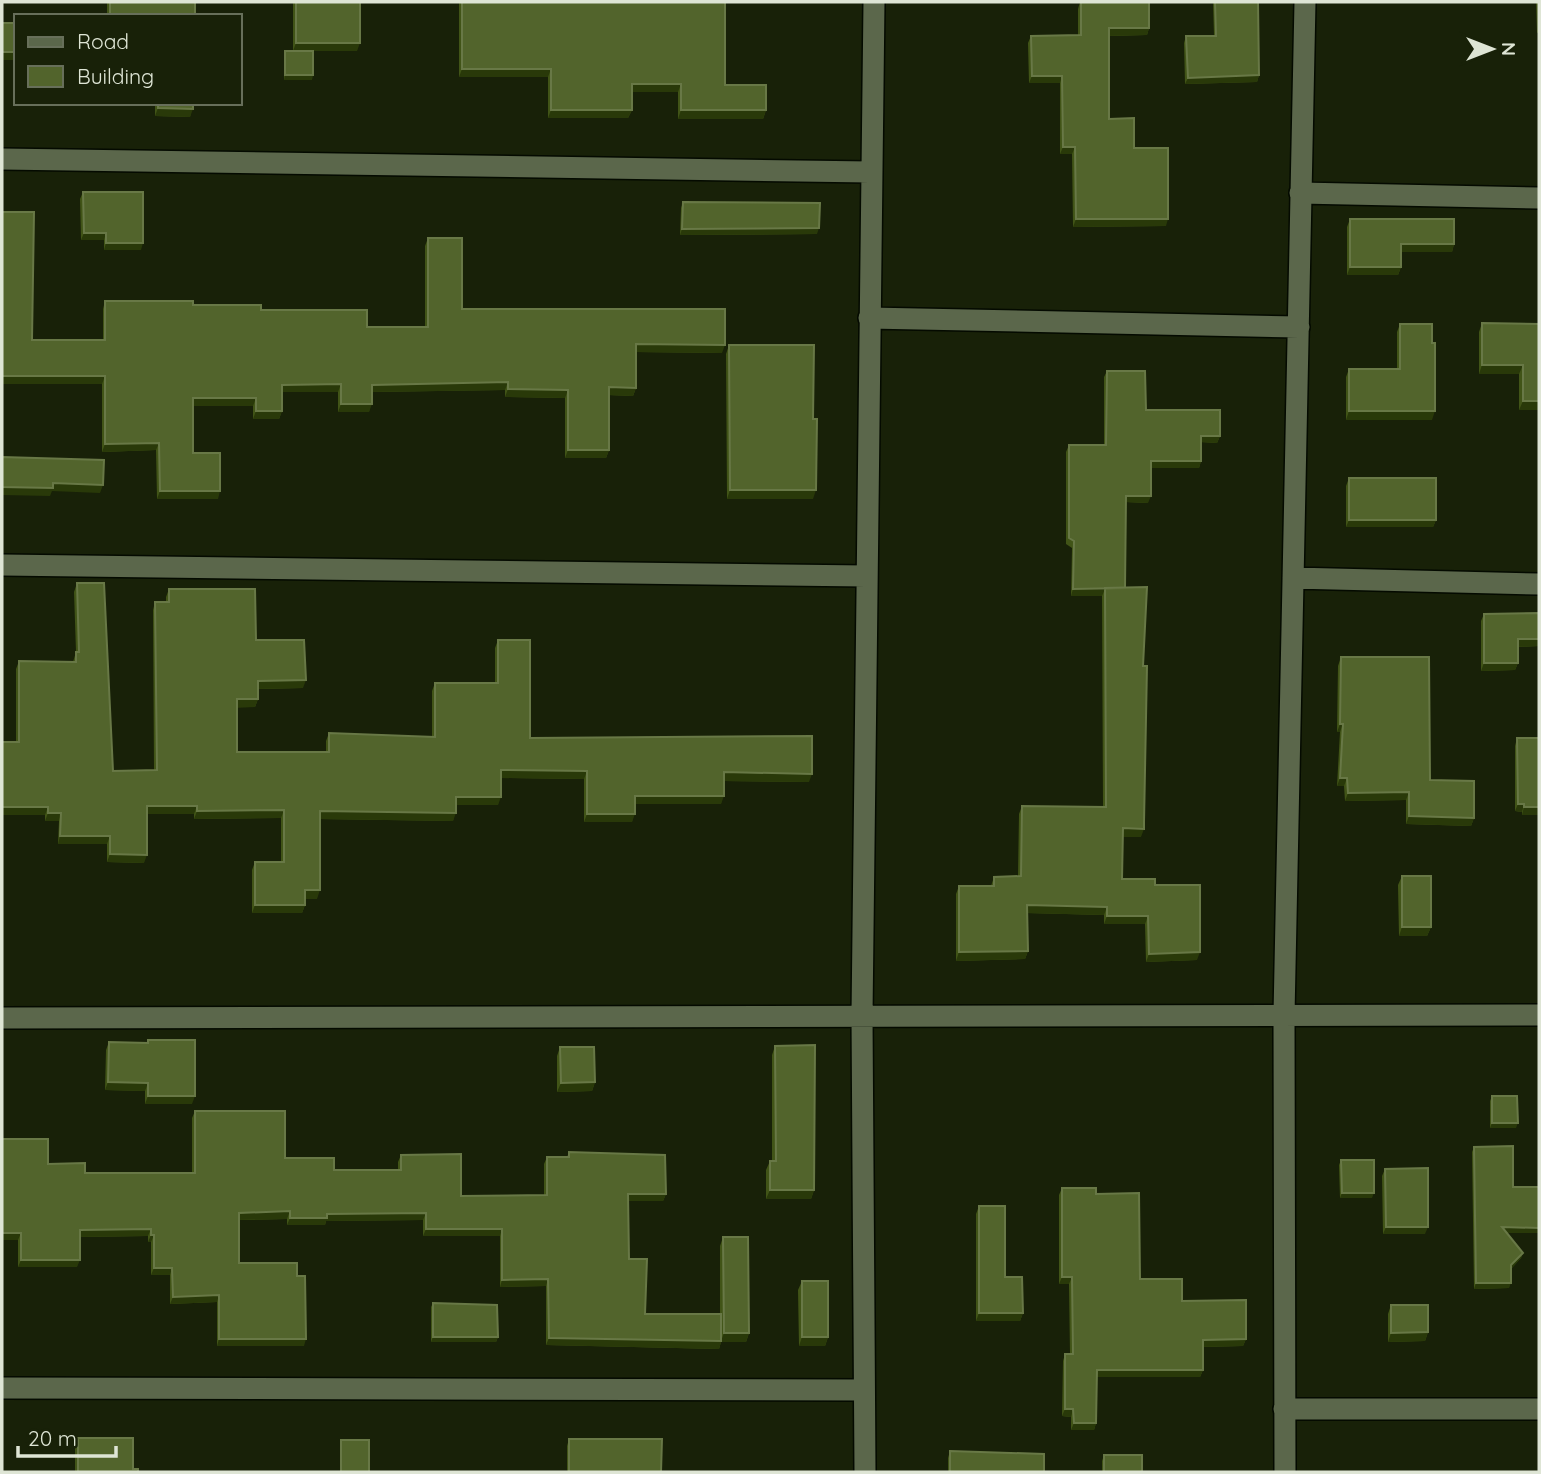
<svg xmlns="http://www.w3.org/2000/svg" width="1541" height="1474" font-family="Quicksand,sans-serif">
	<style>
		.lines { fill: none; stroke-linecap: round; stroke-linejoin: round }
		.minor-casing { stroke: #040a00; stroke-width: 24 }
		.minor { stroke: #5b674b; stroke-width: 21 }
		.wall { fill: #415417 }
		.shaded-wall { fill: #293909 }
		.building { fill: #52642c; stroke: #687846; stroke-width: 2 }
	</style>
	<rect width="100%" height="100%" fill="#182108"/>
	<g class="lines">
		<defs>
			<path id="minor" d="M2 159 870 172
				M1300 193 1539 198
				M869 318 1299 327
				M2 565 866 576
				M1293 578 1539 584
				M2 1018 1539 1015
				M2 1388 864 1390
				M1284 1409H1539
				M865 1472 862 1016 874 2
				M1285 1472 1284 1015 1305 2"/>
		</defs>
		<use href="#minor" class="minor-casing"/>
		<use href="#minor" class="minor"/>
	</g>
	<path class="wall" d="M107 2H195V16H107Z
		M293 2H360L357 51H313L312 80H284V55L285 51H293Z
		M459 2H725V85L766 110 763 119H678V92H632V110L628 118H548V77H459Z
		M1080 2 1149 28 1147 35 1109 36V119L1134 148 1166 226 1073 227 1072 154H1060V83H1029L1028 43 1031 36 1078 35V9Z
		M1213 2H1258L1259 75 1257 82 1185 84 1184 43 1186 36H1214Z
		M1536 2H1539V32L1537 33Z
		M155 103H193L190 117 155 116Z
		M83 192 141 250H104V240H81L80 199Z
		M683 202 817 234 680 235 681 208Z
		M1350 219 1454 244 1452 252H1401V267L1398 275H1347V227Z
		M428 238 462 309 722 353 636 352V388L633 396 609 395V450L606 458H565V398L505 397V390L372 392 369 412H338V392H282V411L279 419H253V406H193V453L218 499H157L156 450 102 452V384H2L32 340H103V309L105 301 261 310 367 327H425V246Z
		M1482 323 1539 324V410H1519V374H1479V332Z
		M1400 324 1432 343V420H1346V377L1349 369H1397V332Z
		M729 345 813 419V499H727L726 354Z
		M1107 371 1146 410 1220 436 1217 443 1201 442V461L1199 468H1151L1148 503 1126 502 1125 588 1143 666 1141 837H1123L1122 879 1155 885 1197 960 1146 962 1145 924H1104V915L1027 913 1028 951 1025 959 956 961V894L959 886H991L994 877 1018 876 1019 814 1022 806 1103 807 1102 596H1071L1072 548 1066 544V452L1069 445H1104V377Z
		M1349 478 1436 520 1433 527H1346V486Z
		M77 583 113 771 154 770 153 610 155 602H166V597L169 589 256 640 303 688 258 689V699L255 707H237V752H326V741L329 733 432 737V691L435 683H495V648L498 640 530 738 809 782 724 781 721 804H635L632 822H584V779L501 778 498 805H456L453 821 320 819 317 899H305V905L302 913H252V870L255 862H281V818L194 819V814H147L144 863 107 862V844H58L59 821H45V815H2L16 742V669L19 661 73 662 76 652 74 592Z
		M1484 614 1539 646 1518 647V663L1515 670 1481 671V621Z
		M1341 657 1430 780 1474 818 1471 826 1406 824V800L1345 801 1344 786H1337L1340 732H1337L1338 666Z
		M1517 738H1539V815H1522V812L1515 811V746Z
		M1402 876 1431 927 1427 936H1399L1398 885Z
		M148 1040 192 1104H145V1091L105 1090 106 1050 109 1042 147 1043Z
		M775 1046 814 1190 811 1199H766V1170L770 1161H772V1055Z
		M560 1047 595 1082 592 1091 557 1092V1056Z
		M1492 1096 1516 1128H1490V1101Z
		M195 1111 285 1158 334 1170H398V1162L401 1155 461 1196 544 1195V1164L547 1157H567L569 1152 666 1194 663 1201H628L629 1259 645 1314H720V1246L723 1237 749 1333 746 1342H721L719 1349 546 1345V1286L500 1287V1236H423V1220L326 1221 325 1225H287V1219L239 1220V1263L297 1276 304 1346H217V1302L170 1304V1275H151V1242H148V1236L80 1237 77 1267H18V1240H2L48 1164 85 1173H192V1118Z
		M1474 1147 1507 1233 1523 1253 1521 1258 1511 1269 1509 1288 1474 1289 1472 1152Z
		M1341 1160 1372 1198H1340L1339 1165Z
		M1385 1169 1425 1234H1383L1382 1176Z
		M1062 1188 1096 1194 1140 1279 1182 1301 1246 1339 1243 1346 1203 1347V1370L1200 1377H1097L1096 1423 1094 1430H1071V1417L1062 1416 1063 1361 1065 1354H1070L1069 1284H1059V1195Z
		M979 1206 1005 1277 1023 1313 1020 1321H976V1214Z
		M802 1281 828 1337 825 1346H799L798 1290Z
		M433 1303 498 1337 496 1342H431V1307Z
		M1391 1305 1428 1332 1425 1341 1388 1342V1314Z
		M78 1438 133 1469 138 1472H75V1446Z
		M569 1439 661 1472H567V1446Z
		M341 1440 369 1472H340V1444Z
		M950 1451 1044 1472H948V1458Z
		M1104 1455 1142 1472H1102V1461Z"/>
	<path class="shaded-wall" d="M1109 28H1149L1147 35 1106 36Z
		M296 43H360L357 51H293Z
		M2 52H16V60H2Z
		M462 69H551L548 77H459Z
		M285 75H313L312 80H284Z
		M1259 75 1257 82 1185 84 1188 78Z
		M1032 76H1062L1060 83H1029Z
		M632 84H681L678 92H628Z
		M158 108 193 109 190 117 155 116Z
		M551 110H632L628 118H548Z
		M681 110H766L763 119H678Z
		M1063 147H1075L1072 154H1060Z
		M1076 219H1168L1166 226 1073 227Z
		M819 228 817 234 680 235 682 229Z
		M84 233H106L104 240H81Z
		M106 243H143L141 250H104Z
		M1401 244H1454L1452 252H1398Z
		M1350 267H1401L1398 275H1347Z
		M636 344 725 345 722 353 633 352Z
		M1482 365H1523L1519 374H1479Z
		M2 376H105L102 384H2Z
		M508 382 505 390 369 392 372 385Z
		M341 384 338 392H279L282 385Z
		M609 387 636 388 633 396 606 395Z
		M508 389 568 390 565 398 505 397Z
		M193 398H256L253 406H190Z
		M1523 401H1539V410H1519Z
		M341 404H372L369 412H338Z
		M256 411H282L279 419H253Z
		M1349 411H1435L1432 420H1346Z
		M1201 436H1220L1217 443 1199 442Z
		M159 443 156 450 102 452 105 444Z
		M568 450H609L606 458H565Z
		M1151 461H1201L1199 468H1148Z
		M53 483 103 485 100 493 52 491 50 496 2 495V487Z
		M730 490H816L813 499H727Z
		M160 491H220L218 499H157Z
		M1126 496H1151L1148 503 1124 502Z
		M1349 520H1436L1433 527H1346Z
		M1073 589H1105L1102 596H1071Z
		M1518 639H1539V646L1515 647Z
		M1484 663H1518L1515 670 1481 671Z
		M306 680 303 688 255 689 258 681Z
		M237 699H258L255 707 234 708Z
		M1340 724H1343L1340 732H1337Z
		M501 770 587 771 584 779 498 778Z
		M724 772 812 774 809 782 721 781Z
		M1340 778H1347L1344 786H1337Z
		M1409 792 1406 800 1345 801 1348 793Z
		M635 796H724L721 804H632Z
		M456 797H501L498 805H453Z
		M1518 804H1524L1522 812 1515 811Z
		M147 806H197L194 814H144Z
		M2 807H48L45 815H2Z
		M1524 807H1539V815H1522Z
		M284 810 281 818 194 819 197 811Z
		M320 811 456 813 453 821 317 819Z
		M48 813H61L59 821H45Z
		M587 814H635L632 822H584Z
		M1409 816 1474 818 1471 826 1406 824Z
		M1123 828 1144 829 1141 837H1120Z
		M60 836H110L107 844H58Z
		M110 854 147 855 144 863 107 862Z
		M305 890H320L317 899H302Z
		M255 905H305L302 913H252Z
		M1027 905 1107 907 1104 915 1024 913Z
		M1107 916H1148L1145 924H1104Z
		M1402 927H1431L1427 936H1399Z
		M1028 951 1025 959 956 961 959 952Z
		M1200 952 1197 960 1146 962 1149 954Z
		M108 1082 148 1083 145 1091 105 1090Z
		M595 1082 592 1091 557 1092 561 1083Z
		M148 1096H195L192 1104H145Z
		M1492 1123H1518L1516 1128H1490Z
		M770 1190H814L811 1199H766Z
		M1342 1193H1374L1372 1198H1340Z
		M628 1194H666L663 1201H626Z
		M290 1211 287 1219 237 1220 239 1213Z
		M426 1213 423 1220 326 1221 325 1225H287L290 1218 327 1214Z
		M1386 1227H1428L1425 1234H1383Z
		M1502 1227 1539 1228V1233H1500Z
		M151 1229 148 1236 77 1237 80 1230Z
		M426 1229H502L500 1236H423Z
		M2 1233H21L18 1240H2Z
		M151 1235H154L151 1242H148Z
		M1523 1253 1521 1258 1509 1271 1511 1265Z
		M21 1260H80L77 1267H18Z
		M154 1268H172L170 1275H151Z
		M1062 1277H1072L1069 1284H1059Z
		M548 1279 546 1286 500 1287 502 1280Z
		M1476 1283H1511L1509 1288 1474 1289Z
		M219 1295 217 1302 170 1304 173 1297Z
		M979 1313H1023L1020 1321H976Z
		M1428 1332 1425 1341 1388 1342 1391 1333Z
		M724 1333H749L746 1342H721L719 1349 546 1345 549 1338 721 1341Z
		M433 1337H498L496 1342H431Z
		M802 1337H828L825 1346H799Z
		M219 1339H306L304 1346H217Z
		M1246 1339 1243 1346 1200 1347 1203 1340Z
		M1097 1370H1203L1200 1377H1095Z
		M1065 1409H1073L1071 1417 1062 1416Z
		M1074 1423H1096L1094 1430H1071Z"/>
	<path class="building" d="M110 2H195V16H110Z
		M296 2H360V43H296Z
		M462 2H725V85H766V110H681V84H632V110H551V69H462Z
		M1081 2H1149V28H1109V119L1134 118V148H1168V219H1076L1075 147H1063L1062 76H1032L1031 36 1081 35Z
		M1215 2H1258L1259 75 1188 78 1186 36H1216Z
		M2 23H16V52H2Z
		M285 51H313V75H285Z
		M158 103H193V109L158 108Z
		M83 192H143V243H106V233H84Z
		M683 202 820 203 819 228 682 229Z
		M2 212H34L32 340H105V301H193V305H261V310H367V327H428V238H462V309H725V345L636 344V388L609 387V450H568V390L508 389V382L372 385V404H341V384L282 385V411H256V398H193V453H220V491H160L159 443 105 444V376H2Z
		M1350 219H1454V244H1401V267H1350Z
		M1482 323 1539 324V401H1523V365H1482Z
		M1400 324H1432V343H1435V411H1349V369H1400Z
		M729 345H814L813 419H817L816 490H730Z
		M1107 371H1145L1146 410H1220V436H1201V461H1151V496H1126L1125 588 1073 589 1074 541 1069 538V445H1106Z
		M2 457 104 460 103 485 53 483V488L2 487Z
		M1349 478H1436V520H1349Z
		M77 583H104L113 771 157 770 155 602H169V589H255L256 640H304L306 680 258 681V699H237V752H329V733L435 737V683H498V640H530V738L812 736V774L724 772V796H635V814H587V771L501 770V797H456V813L320 811V890H305V905H255V862H284V810L197 811V806H147V855L110 854V836H60L61 813H48V807H2V742H19V661L76 662V652H79Z
		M1147 587 1143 666H1147L1144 822V829L1123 828 1122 879H1155V885H1200V952L1149 954 1148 916H1107V907L1027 905 1028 951 959 952V886H994V877L1021 876 1022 806 1106 807 1105 588Z
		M1539 613V639H1518V663H1484V614Z
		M1341 657H1429L1430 780 1474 781V818L1409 816V792L1348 793 1347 778H1340L1343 724H1340Z
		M1517 738H1539V807H1524V804H1518Z
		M1402 876H1431V927H1402Z
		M148 1040H195V1096H148V1083L108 1082 109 1042 148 1043Z
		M815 1045 814 1190H770V1161H776L775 1046Z
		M560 1047H594L595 1082 561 1083Z
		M1492 1096H1517L1518 1123H1492Z
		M195 1111H285V1158H334V1170H401V1155L461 1154V1196L547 1195V1157H569V1152L665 1155 666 1194H628L629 1259H647L645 1314H721V1341L549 1338 548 1279 502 1280V1229H426V1213L327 1214V1218H290V1211L239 1213V1263H297V1276H305L306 1339H219V1295L173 1297 172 1268H154V1235H151V1229L80 1230V1260H21V1233H2V1139H48V1164L85 1163V1173H195Z
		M1513 1146V1187H1539V1228L1502 1227 1523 1253 1511 1265V1283H1476L1474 1147Z
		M1341 1160H1374V1193H1342Z
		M1428 1168V1227H1386L1385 1169Z
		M1062 1188H1096V1194L1139 1193 1140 1279H1182V1301L1246 1300V1339L1203 1340V1370H1097L1096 1423H1074L1073 1409H1065V1354H1073L1072 1277H1062Z
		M979 1206H1005V1277H1022L1023 1313H979Z
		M723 1237H748L749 1333H724Z
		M802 1281H828V1337H802Z
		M433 1303 497 1305 498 1337H433Z
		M1391 1305H1428V1332L1391 1333Z
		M78 1438H133V1469H138V1472H78Z
		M569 1439H662L661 1472H569Z
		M341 1440H369V1472H341Z
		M950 1451 1044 1454V1472H950Z
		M1104 1455H1142V1472H1104Z"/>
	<rect width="1541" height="1474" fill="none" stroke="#dee5d5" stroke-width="7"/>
	<rect x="14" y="14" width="228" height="91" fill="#182108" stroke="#676f5a" stroke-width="2"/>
	<rect x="28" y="37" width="35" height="10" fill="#5b674b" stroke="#676f5a" stroke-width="2"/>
	<text x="77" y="49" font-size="21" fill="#dee5d5">Road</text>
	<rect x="28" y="66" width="35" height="21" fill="#52642c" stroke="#676f5a" stroke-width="2"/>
	<text x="77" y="84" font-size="21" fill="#dee5d5">Building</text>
	<g transform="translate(1492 49) rotate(90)" stroke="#182108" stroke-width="5" paint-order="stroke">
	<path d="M0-5L12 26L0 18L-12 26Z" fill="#dee5d5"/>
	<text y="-10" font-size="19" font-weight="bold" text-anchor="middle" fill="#dee5d5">N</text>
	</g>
	<path d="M18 1446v10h98v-10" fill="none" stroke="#dee5d5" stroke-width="3.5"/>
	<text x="28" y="1446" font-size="21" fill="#dee5d5" stroke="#182108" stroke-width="5" paint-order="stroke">20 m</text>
</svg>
